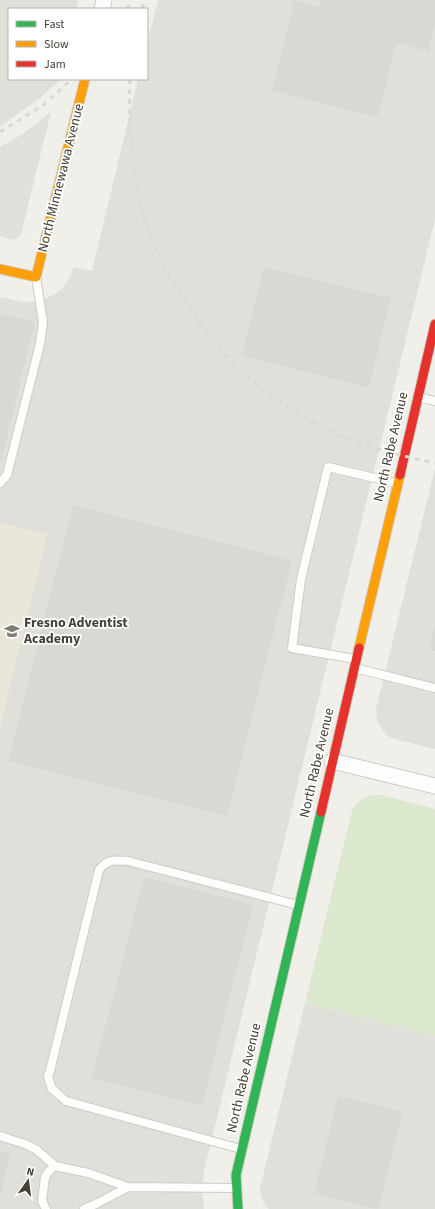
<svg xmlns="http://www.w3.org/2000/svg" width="435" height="1209" font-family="'Source Sans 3',sans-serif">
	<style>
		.industrial { fill: #e1dfda }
		.education { fill: #e9e7da }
		.green { fill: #dbe8cd }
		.building { fill: #d9d8d3 }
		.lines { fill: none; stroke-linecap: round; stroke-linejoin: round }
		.lane-casing { stroke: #cdccc8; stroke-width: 10 }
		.street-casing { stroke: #cdccc8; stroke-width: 17 }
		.fast-casing { stroke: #ceccc2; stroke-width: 11 }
		.slow-casing { stroke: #ceccc2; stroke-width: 11 }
		.jam-casing { stroke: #ceccc2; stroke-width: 11 }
		.lane { stroke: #fdfdfc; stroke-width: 8 }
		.street { stroke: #fdfdfc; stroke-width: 15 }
		.fast { stroke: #30b455; stroke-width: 9 }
		.slow { stroke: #ff9f0a; stroke-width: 9 }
		.jam { stroke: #e5322d; stroke-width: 9 }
		.rail { stroke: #d9d9d8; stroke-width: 3; stroke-dasharray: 5 5; stroke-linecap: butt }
		.labels { text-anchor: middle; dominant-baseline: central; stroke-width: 3.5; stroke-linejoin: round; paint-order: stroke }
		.street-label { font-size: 14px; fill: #444137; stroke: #fff }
		.poi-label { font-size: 14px; font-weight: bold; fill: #444137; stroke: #fff; text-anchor: start }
	</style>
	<rect width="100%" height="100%" fill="#f0efea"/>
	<path class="industrial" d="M0 0H78L76 9H9V79H59V81L40 98 9 120 0 126Z
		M158 0H435V219L204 1171 202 1190 204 1209H0V727L47 534 0 523V297L24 302 40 301 55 294 62 289 71 275 74 267 92 271 138 79H147V44Z
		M51 112 21 234 18 238 13 240 0 236V147L21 135Z
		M435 468V749L395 739 388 736 383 731 377 721 376 709Z
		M305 1003 435 1036V1209H269L265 1205 261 1196 260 1188Z"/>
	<path class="education" d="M0 523 47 534 0 727Z"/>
	<path class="green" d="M372 795H381L435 809V1036L305 1003 352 811C357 802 362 798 372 795Z"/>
	<path class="building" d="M321 0H435V24L428 51 396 43 378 117 272 90 294 1 320 7Z
		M264 267 391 298 369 388 242 356Z
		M0 314 35 322 1 462H0Z
		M73 505 292 561 227 816 8 761Z
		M434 627H435V651L429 650Z
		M144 877 253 905 202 1106 92 1078Z
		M338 1096 403 1112 378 1209 314 1193Z
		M0 1152 10 1154 1 1193 0 1192Z"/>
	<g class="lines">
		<defs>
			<path id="lane" d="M418 397 435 401
				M0 483 7 475 40 344 43 322 36 277
				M355 659 292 648 301 579 328 467 396 483
				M355 668 435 688
				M0 1136 25 1144 37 1150 55 1166 88 1173 128 1187 96 1204 84 1209
				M241 1149 66 1101 52 1089 48 1077 51 1067 99 870C108 859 114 860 128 861L298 905
				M128 1187 236 1188
				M46 1209 42 1201 45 1177 49 1171 55 1166"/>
			<path id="street" d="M102 9 104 0
				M332 761 435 786"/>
			<path id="fast" d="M238 1209 236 1175 321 812"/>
			<path id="slow" d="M0 269 36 277 85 79
				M359 648 400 475"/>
			<path id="jam" d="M400 475 435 324
				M321 812 359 648"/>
		</defs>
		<use href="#lane" class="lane-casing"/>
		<use href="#street" class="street-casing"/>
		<use href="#fast" class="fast-casing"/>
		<use href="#slow" class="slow-casing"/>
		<use href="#jam" class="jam-casing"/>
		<use href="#lane" class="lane"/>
		<use href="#street" class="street"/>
		<use href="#fast" class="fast"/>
		<use href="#slow" class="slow"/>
		<use href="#jam" class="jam"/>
		<path class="rail" d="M127 9 132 0
			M142 9 145 0
			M130 79C128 122 131 164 141 205 143 215 146 227 150 237 158 256 169 275 180 293 189 308 199 324 210 338 246 382 293 415 345 437 358 442 372 448 385 451 402 456 418 459 435 463
			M0 132 42 106 72 79"/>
	</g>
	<defs>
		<symbol id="school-bare" viewBox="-9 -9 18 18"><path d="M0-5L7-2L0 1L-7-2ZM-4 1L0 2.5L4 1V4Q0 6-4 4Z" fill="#807e76" stroke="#fff" stroke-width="2.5" paint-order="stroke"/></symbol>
	</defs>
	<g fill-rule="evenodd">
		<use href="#school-bare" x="1" y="620" width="22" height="22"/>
	</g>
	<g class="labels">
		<g class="street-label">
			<text transform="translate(61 178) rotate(-76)">North Minnewawa Avenue</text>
			<text transform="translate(391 447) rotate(-77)">North Rabe Avenue</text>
			<text transform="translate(317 763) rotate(-77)">North Rabe Avenue</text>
			<text transform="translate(244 1078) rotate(-77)">North Rabe Avenue</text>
		</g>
		<g class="poi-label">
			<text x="24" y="623">Fresno Adventist<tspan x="24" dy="16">Academy</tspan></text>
		</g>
	</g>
	<rect x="8" y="8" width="140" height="72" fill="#ffffff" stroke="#b4b3af"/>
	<rect x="16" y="21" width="20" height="6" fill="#30b455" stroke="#b4b3af"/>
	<text x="44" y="28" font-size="12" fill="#444137">Fast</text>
	<rect x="16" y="41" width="20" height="6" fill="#ff9f0a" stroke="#b4b3af"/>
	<text x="44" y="48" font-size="12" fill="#444137">Slow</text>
	<rect x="16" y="61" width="20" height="6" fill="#e5322d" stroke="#b4b3af"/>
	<text x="44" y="68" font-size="12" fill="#444137">Jam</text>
	<g transform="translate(28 1181) rotate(14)" stroke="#ffffff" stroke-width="3" paint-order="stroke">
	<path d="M0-3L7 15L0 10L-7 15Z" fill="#444137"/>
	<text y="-6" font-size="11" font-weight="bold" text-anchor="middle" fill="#444137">N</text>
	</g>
</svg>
